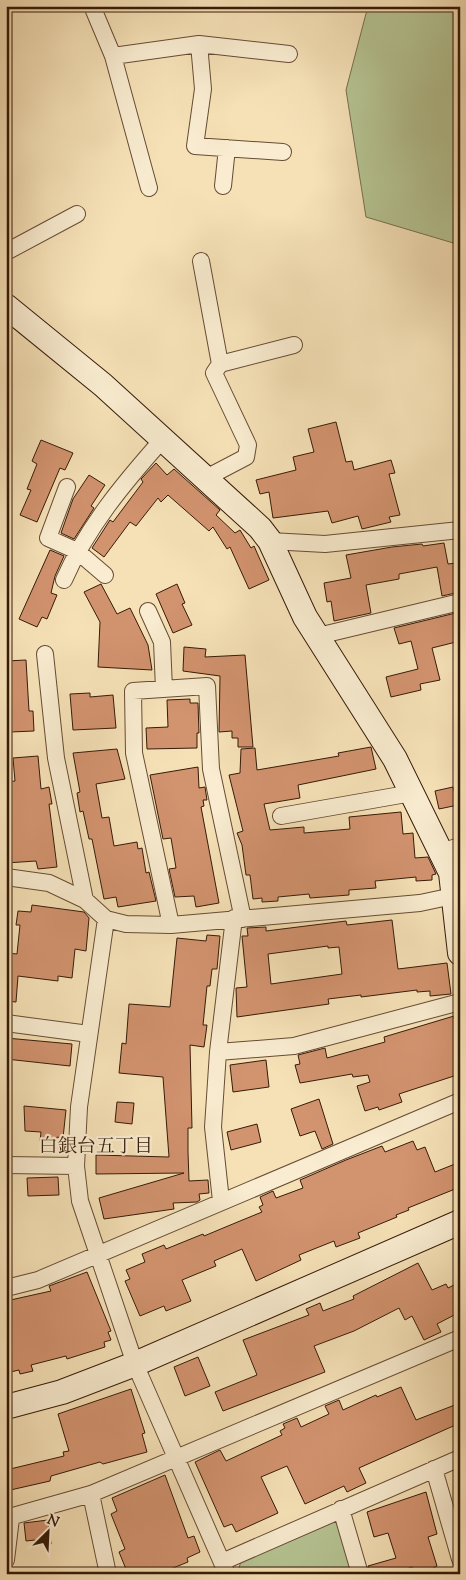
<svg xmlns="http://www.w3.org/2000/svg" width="466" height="1580" font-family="'Sorts Mill Goudy','Noto Serif JP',serif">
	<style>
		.green { fill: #b6c493; stroke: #766f4e }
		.building { fill: #d2936f; stroke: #361a08; fill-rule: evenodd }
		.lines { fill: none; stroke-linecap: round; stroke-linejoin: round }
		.street-casing { stroke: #664c34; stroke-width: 18 }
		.secondary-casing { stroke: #361a08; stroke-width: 26 }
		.street { stroke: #f9ecd0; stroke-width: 16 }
		.secondary { stroke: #f9ecd0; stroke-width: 24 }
		.labels { text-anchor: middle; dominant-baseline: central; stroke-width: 4.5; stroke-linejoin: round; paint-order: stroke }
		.neighbourhood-label { font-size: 19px; fill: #361a08; stroke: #f9ecd0 }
	</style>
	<rect width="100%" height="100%" fill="#f6e1b7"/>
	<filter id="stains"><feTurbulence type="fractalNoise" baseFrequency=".004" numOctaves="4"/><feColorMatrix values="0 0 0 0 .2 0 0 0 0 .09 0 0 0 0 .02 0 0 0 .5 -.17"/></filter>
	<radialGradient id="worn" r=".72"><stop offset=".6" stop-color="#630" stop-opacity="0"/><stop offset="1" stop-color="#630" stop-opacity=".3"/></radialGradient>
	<path class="green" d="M368 6H460V245L366 217 346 90Z
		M335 1521 339 1522 353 1574H242L239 1568 241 1561Z"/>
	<path class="building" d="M336 422 346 462 352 461 354 470 391 460 395 473 389 474 400 515 389 517 391 522 362 529 358 516 332 523 328 511 273 518 269 492 260 494 256 480 296 470 293 457 314 452 308 429Z
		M41 440 73 453 65 470 60 468 37 522 20 515 31 490 27 489 37 464 32 461Z
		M156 463 167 475 174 469 220 510 216 515 235 533 240 530 251 548 254 546 269 580 249 589 230 547 227 549 213 527 209 531 168 495 161 502 158 498 136 526 130 522 104 557 92 548 110 520 113 522 143 482 141 479Z
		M89 475 105 485 91 506 94 508 74 539 61 533 73 499Z
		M444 543 448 564 457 563 460 592 442 596 437 567 399 574V579L366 585 371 613 334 621 331 601 327 602 324 583 351 578 346 555 392 547 422 544 423 546Z
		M50 550 64 556 55 576 51 593 57 595 47 619 42 617 37 627 19 619Z
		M101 584 117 614 130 608 148 645 152 670 98 667 100 622 84 592Z
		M177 584 185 603 182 604 192 625 173 633 156 594Z
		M460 612V641L432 648 440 680 420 684 421 690 391 697 386 677 418 669 411 641 399 644 394 628Z
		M184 647 206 649 205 657 245 655 253 747H238V738H232V731L219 732 220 676 183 671Z
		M26 660 29 711H33L34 731 10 732 8 702H6V661Z
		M90 693V697L113 695 116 728 73 730 70 694Z
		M190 699V703H198L199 733H197V748L147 749 146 728 168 727 167 700Z
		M371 747 376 769 298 785 300 798 264 804 270 830 304 827V833L350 829 349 817 401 812 403 834 413 833 415 858 428 857 436 874 432 875V880L416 881V877L375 881 376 888 349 890V895L310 898 309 894 278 897V901L262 902V898L253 899 250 875H246L242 845 237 833 243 831 229 775 240 773 241 749 255 748 257 770 339 756 338 753Z
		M117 749 125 779 96 784 102 818 109 817 114 846 137 842 138 849 142 848 146 873 149 872 156 901 118 907 116 897 104 899 92 839H89L83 811 80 812 77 793 80 792 73 753Z
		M38 756 41 789 49 787 52 804H49L57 867 38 869 36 861 6 863V782L15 781 13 758Z
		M198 767 199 788 205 787 207 800H203L204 806 201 807 219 903 196 907 194 896 175 897 169 869 176 868 171 838 163 839 150 775Z
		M453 787 458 805 439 809 435 791Z
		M32 905 84 912 89 918 86 951 75 949 72 978 58 976V981L18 976 16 1002 6 1001V953L17 954 20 925H16L18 911 31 912Z
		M392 920 398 969 447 963 451 994 430 996V991L417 992V990L361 997V995L328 999 329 1004 237 1017 236 988 247 987 242 936H248L247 928 266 927V931L346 921 347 925ZM328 946V948L339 947 342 974 271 984 268 954Z
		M207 935 220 936 217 969H212L210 986H207L203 1025H207L204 1047 190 1045 192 1128H188V1152L189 1181 208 1180 209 1193 199 1194 200 1200 197 1202 173 1203 174 1209 104 1219 99 1198 184 1173 96 1174V1155L169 1157 163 1077 119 1073 122 1043 126 1044 129 1004 170 1007 177 938 206 941Z
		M454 1016V1019L460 1017V1074L399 1094 402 1102 379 1110 378 1107 365 1111 357 1086 370 1082 368 1075 353 1077 352 1074 300 1083 295 1065 300 1064 298 1055 325 1048 327 1058 385 1042 384 1037Z
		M6 1038 72 1044 70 1066 6 1059Z
		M266 1060 269 1087 233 1092 230 1065Z
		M319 1099 333 1144 322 1149 315 1131 300 1136 291 1109Z
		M117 1102 134 1103 132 1124 115 1122Z
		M24 1106 66 1110 63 1138 57 1137 56 1142 40 1141 41 1132 25 1131Z
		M257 1124 261 1142 231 1150 227 1132Z
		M413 1141 417 1150 425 1147 435 1172 460 1162V1187L408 1208 409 1210 396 1215 397 1217 358 1233 360 1238 336 1247 334 1241 299 1255 301 1260 256 1281 242 1249 214 1261 216 1266 182 1280 191 1301 166 1311 164 1306 140 1316 125 1281 130 1279 126 1270 145 1262 142 1254 164 1245 166 1249 203 1234 204 1236 240 1221 262 1212 259 1207 263 1205 260 1197 273 1191 276 1198 303 1188 300 1180 346 1160 382 1146 385 1152Z
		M58 1177 59 1195 28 1196 27 1178Z
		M418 1263 432 1290 446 1284 448 1288 460 1282V1312L437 1324 441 1332 424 1340 412 1316 405 1320 399 1308 354 1331 314 1346 325 1372 223 1411 215 1392 257 1375 243 1340 309 1315 306 1309 320 1303 323 1311 354 1299 353 1296Z
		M87 1272 111 1331 108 1332 111 1340 104 1342 105 1347 67 1359 66 1356 31 1365 33 1371 20 1374 19 1370 6 1373V1301L51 1291 49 1286Z
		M198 1357 210 1386 185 1396 174 1367Z
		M401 1387 416 1420 460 1403V1423L359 1468 366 1483 347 1492 344 1486 305 1504 287 1466 261 1477 278 1513 236 1532 232 1524 224 1527 195 1462 220 1450 226 1461 282 1435 280 1431 285 1428 283 1424 297 1418 301 1427 329 1414 325 1406 339 1400 343 1410 376 1395 377 1397Z
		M131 1389 145 1433 142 1434 147 1452 103 1464 100 1462 51 1476 50 1481 6 1491V1470L64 1456 63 1452 69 1451 58 1414Z
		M165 1475 188 1538 194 1536 200 1552 187 1558 188 1562 158 1574H128L119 1552 125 1549 111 1514 117 1511 112 1498Z
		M426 1492 437 1534 428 1537 437 1566 433 1568 435 1574H414L412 1567 390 1574H370L368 1566 396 1558 388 1533 374 1537 367 1512Z
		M48 1520 51 1544 36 1545 35 1540 26 1541 24 1523Z"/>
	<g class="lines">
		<defs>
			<path id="street" d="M92 6 113 56 149 188
				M199 44 289 54
				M113 56 199 44 203 89 195 146 283 152
				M223 186 227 148
				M6 252 77 214
				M201 261 220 364
				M204 479 246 457 248 445 214 373 220 364 294 345
				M67 487 48 538 77 551 105 575
				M270 541 325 544 460 530
				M64 580C87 527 124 483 162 440
				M148 611 162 642 164 689
				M318 636 460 602
				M45 654 56 758 85 900
				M281 816 412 793
				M440 852 460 846
				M6 877 49 883 85 900 106 919 126 924 171 925 420 903 453 896H460
				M106 919 79 1107 76 1166 80 1201 135 1364 227 1574
				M171 925 134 753 133 691 207 686 211 769 243 919
				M6 1023 89 1034
				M218 1052 294 1046 460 1002
				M6 1165 76 1166
				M221 1201 213 1127 218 1052 234 918
				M6 1288 38 1280 460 1101
				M434 1469 460 1559
				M91 1494 108 1574
				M341 1509 360 1574
				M6 1518 91 1494 460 1338
				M6 1560 11 1518
				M222 1562 460 1458"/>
			<path id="secondary" d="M6 306 103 385 260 528 270 541 305 617 395 759 451 873 460 953
				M6 1407 62 1392 135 1364 460 1222"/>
		</defs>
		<use href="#street" class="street-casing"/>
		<use href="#secondary" class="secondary-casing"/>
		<use href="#street" class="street"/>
		<use href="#secondary" class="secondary"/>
	</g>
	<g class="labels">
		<g class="neighbourhood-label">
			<text x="96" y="1147">白銀台五丁目</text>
		</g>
	</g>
	<rect width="466" height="1580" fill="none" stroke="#f6e1b7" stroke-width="25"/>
	<rect x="8" y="8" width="451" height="1565" fill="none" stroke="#361a08" stroke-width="2.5"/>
	<rect x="12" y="12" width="441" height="1555" fill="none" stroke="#361a08"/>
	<g transform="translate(48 1532) rotate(24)" stroke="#f9ecd0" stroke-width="4" paint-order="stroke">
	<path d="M0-4L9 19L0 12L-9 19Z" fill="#361a08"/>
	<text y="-8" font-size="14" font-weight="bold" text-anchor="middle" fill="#361a08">N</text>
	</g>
	<rect width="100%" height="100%" filter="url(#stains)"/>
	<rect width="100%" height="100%" fill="url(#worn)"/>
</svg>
